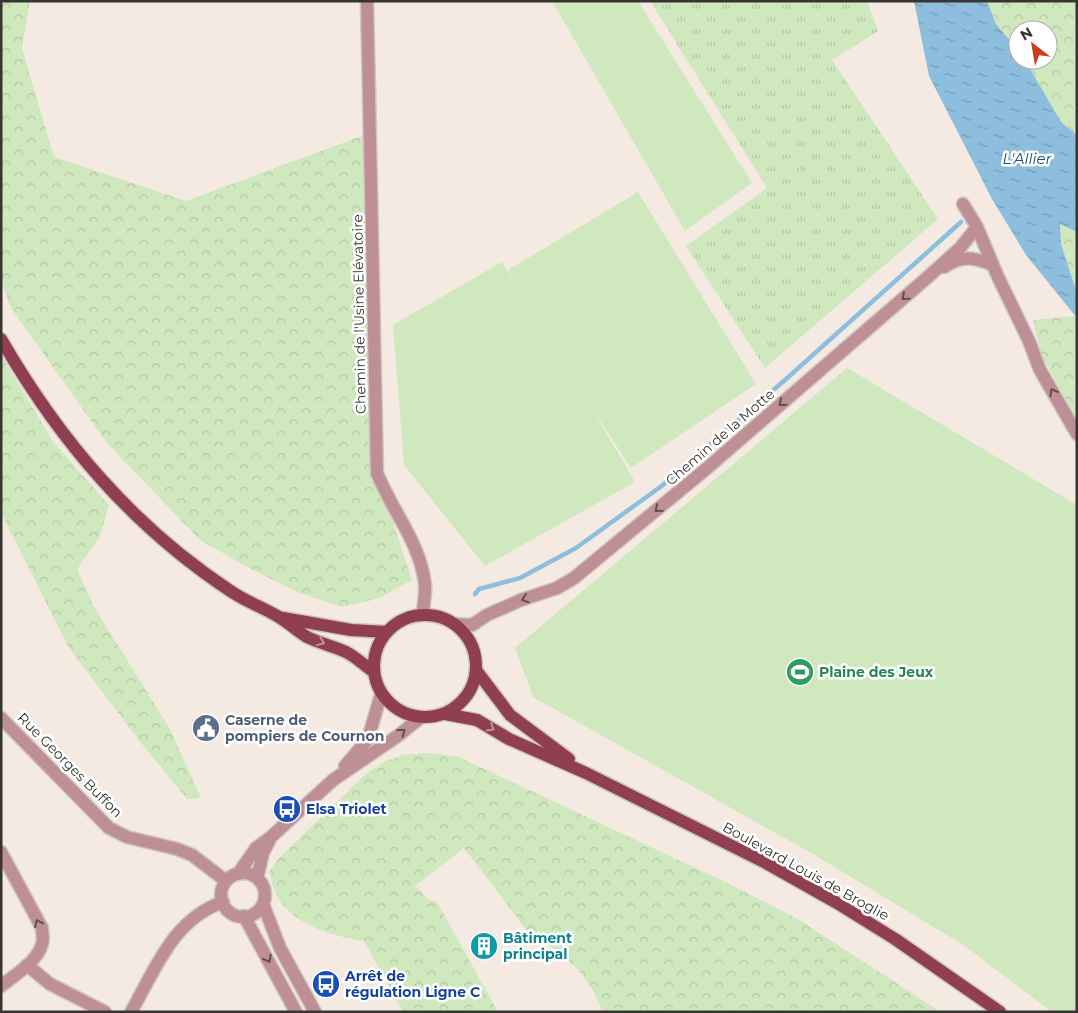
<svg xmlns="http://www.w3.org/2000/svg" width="1078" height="1013" font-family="Montserrat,sans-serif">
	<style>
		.grass { fill: url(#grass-tufts) }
		.forest { fill: url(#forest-crowns) }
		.garden { fill: #d0e8be }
		.water { fill: url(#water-ripples) }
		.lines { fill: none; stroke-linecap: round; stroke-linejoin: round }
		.stream { stroke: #8ebede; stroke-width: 4.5 }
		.minor-casing { stroke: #cec6bf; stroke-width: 15 }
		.major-casing { stroke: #cec6bf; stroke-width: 15 }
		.minor { stroke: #be8f95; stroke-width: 12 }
		.major { stroke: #8f3f4f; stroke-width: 12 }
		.oneway { stroke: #604f4f }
		.oneway2 { stroke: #c1959e }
		.labels { text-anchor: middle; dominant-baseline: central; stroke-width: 5; stroke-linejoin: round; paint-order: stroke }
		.street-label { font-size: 14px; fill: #373431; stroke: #fff }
		.leisure-label { font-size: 14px; font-weight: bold; fill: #27864d; stroke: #fff; text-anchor: start }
		.service-label { font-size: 14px; font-weight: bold; fill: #4e5e75; stroke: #fff; text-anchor: start }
		.transit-label { font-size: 14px; font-weight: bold; fill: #164399; stroke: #fff; text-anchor: start }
		.culture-label { font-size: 14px; font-weight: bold; fill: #0d838f; stroke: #fff; text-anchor: start }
		.water-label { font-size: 15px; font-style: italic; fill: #195171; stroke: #fff }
	</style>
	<defs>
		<pattern id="grass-tufts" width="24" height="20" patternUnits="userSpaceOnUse" patternTransform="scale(1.25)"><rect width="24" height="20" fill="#d0e8be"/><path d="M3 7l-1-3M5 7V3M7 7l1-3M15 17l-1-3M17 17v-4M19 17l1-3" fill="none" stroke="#b3c8a4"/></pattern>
		<pattern id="forest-crowns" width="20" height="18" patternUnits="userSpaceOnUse" patternTransform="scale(1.25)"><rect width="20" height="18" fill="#d0e8be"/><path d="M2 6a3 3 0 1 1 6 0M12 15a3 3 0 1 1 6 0" fill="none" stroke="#b3c8a4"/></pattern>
		<pattern id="water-ripples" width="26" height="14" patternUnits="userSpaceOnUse" patternTransform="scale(1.25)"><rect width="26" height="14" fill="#8ebede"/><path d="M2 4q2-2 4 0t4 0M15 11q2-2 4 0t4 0" fill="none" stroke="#759bb5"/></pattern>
	</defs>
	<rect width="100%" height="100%" fill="#f4eae2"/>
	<path class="grass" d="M650 1H867L878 31 832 60 938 219 765 368 686 246 767 188Z"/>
	<path class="forest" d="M1 1H30L22 48 54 157 186 201 370 133 377 473 412 580 379 598 342 607 300 593 247 567 200 540 107 443 11 308 1 280Z
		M987 1H1077V135L1061 122 1025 60H1048V30H1018V50L996 24Z
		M1060 224 1077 232V293L1061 244Z
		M1074 316 1077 318V420L1041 354 1033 320Z
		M1 355 54 443 109 505 100 536 77 569 93 605 170 729 201 798 187 799 141 743 69 648 1 513Z
		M429 753 459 757 721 880 796 918 941 1012H602C596 992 582 972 567 959 560 952 551 948 545 941L538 945 464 848 415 886 429 900 437 902 498 1012H403L364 941C334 936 299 927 280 901 274 894 272 881 269 872L279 858 366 774 384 762 403 755Z"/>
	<path class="garden" d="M552 1H638L752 183 685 231Z
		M638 192 756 384 631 468 589 404 635 482 485 566 404 465 393 325 502 262 523 296 508 270Z
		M847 368 1077 505V1012H1052L965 946 813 854 533 697 515 648Z"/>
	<path class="water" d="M914 1H987L996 24 1018 50V60H1025L1061 122 1077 135V232L1060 224 1061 244 1077 293V318L1026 255 992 199 929 76Z"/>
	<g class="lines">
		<path class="stream" d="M475 594 479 589 520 578 576 548 663 485 785 380 961 222"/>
		<defs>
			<path id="minor" d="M367 1 377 473C392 511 420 542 425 584 426 594 423 605 423 615
				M963 204 977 227 998 277 1029 341 1040 370 1077 434
				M944 267C962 255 974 257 993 265
				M455 624 472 625 487 615 521 600 557 588 574 578 706 469 929 276 960 248 977 227
				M1 718 109 828 127 837 177 849 192 855 226 881
				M345 766 368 739 381 694
				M1 852 42 928C42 933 44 939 42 944 38 961 15 975 1 986
				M221 895a22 22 0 1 1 44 0a22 22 0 1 1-44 0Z
				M238 874 256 848 271 837 333 780 399 735 420 718
				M257 878 263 853 270 839
				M263 904 280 948 315 1012
				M244 916 296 1012
				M27 965 50 984 105 1012
				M131 1012C155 970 173 919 223 902"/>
			<path id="major" d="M1 339C60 441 133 527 232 592 247 602 264 608 279 617 289 623 297 631 307 637 319 643 333 646 346 652 356 657 365 666 374 672
				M374 666a51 51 0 1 1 102 0a51 51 0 1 1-102 0Z
				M283 618 351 630 387 632
				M476 670 510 715 569 759
				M445 714 477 720 509 739 586 773 766 863 837 903 895 939 1000 1012"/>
		</defs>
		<use href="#minor" class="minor-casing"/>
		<use href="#major" class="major-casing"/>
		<use href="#minor" class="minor"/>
		<use href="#major" class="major"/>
	</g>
	<defs><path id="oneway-chevron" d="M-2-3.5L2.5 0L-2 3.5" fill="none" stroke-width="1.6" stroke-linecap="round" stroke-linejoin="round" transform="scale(1.25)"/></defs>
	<g class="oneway">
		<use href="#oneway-chevron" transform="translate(905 297) rotate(139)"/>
		<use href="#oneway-chevron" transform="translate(1053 392) rotate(-120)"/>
		<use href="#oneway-chevron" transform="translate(782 403) rotate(139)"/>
		<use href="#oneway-chevron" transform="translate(658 509) rotate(140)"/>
		<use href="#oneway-chevron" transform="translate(525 599) rotate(161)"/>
		<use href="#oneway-chevron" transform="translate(402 732) rotate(-38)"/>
		<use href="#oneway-chevron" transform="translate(38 923) rotate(-115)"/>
		<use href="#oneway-chevron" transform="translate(268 959) rotate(62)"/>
	</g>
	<g class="oneway2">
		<use href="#oneway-chevron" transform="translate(321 642) rotate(22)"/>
		<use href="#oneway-chevron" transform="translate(491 728) rotate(31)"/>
	</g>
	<defs>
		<symbol id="stadium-disc" viewBox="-11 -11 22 22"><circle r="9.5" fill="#2e9e5b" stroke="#fff"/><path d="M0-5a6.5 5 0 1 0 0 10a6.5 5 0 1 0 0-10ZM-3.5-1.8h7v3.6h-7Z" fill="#fff"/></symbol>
		<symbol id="civic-disc" viewBox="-11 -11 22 22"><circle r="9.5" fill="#5c6f8a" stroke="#fff"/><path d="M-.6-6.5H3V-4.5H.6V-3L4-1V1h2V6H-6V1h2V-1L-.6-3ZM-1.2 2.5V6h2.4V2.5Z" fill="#fff"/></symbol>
		<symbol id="bus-disc" viewBox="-11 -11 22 22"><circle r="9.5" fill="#1a4fb4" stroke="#fff"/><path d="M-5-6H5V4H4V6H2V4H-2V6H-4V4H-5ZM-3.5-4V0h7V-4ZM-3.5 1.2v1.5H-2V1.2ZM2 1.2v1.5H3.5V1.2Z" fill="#fff"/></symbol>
		<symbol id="building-disc" viewBox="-11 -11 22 22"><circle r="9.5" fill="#0f9aa8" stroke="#fff"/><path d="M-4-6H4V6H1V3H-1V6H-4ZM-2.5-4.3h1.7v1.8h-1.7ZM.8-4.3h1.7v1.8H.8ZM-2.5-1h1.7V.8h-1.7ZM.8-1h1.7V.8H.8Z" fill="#fff"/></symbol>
	</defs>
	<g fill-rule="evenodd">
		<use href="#stadium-disc" x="784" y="656" width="32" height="32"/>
		<use href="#civic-disc" x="190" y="712" width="32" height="32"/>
		<use href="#bus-disc" x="271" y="793" width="32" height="32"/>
		<use href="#building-disc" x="468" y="930" width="32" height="32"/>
		<use href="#bus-disc" x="310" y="968" width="32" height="32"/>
	</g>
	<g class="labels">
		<g class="street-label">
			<text transform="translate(359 314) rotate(-91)">Chemin de l'Usine Elévatoire</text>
			<text transform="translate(720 437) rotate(-41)">Chemin de la Motte</text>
			<text transform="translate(70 765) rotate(45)">Rue Georges Buffon</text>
			<text transform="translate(806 871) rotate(29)">Boulevard Louis de Broglie</text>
		</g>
		<g class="leisure-label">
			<text x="819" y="672">Plaine des Jeux</text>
		</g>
		<g class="service-label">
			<text x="225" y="720">Caserne de<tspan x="225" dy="16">pompiers de Cournon</tspan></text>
		</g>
		<g class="transit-label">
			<text x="306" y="809">Elsa Triolet</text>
			<text x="345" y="976">Arrêt de<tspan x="345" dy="16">régulation Ligne C</tspan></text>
		</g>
		<g class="culture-label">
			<text x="503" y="938">Bâtiment<tspan x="503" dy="16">principal</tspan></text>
		</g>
		<g class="water-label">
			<text x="1027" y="158">L'Allier</text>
		</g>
	</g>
	<rect width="1078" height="1013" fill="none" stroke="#373431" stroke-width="5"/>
	<g transform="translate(1033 45) rotate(329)"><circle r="24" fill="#ffffff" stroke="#afaead"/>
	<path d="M0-4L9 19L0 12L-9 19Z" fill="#ca401e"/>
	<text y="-8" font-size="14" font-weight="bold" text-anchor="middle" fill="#373431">N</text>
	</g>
</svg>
